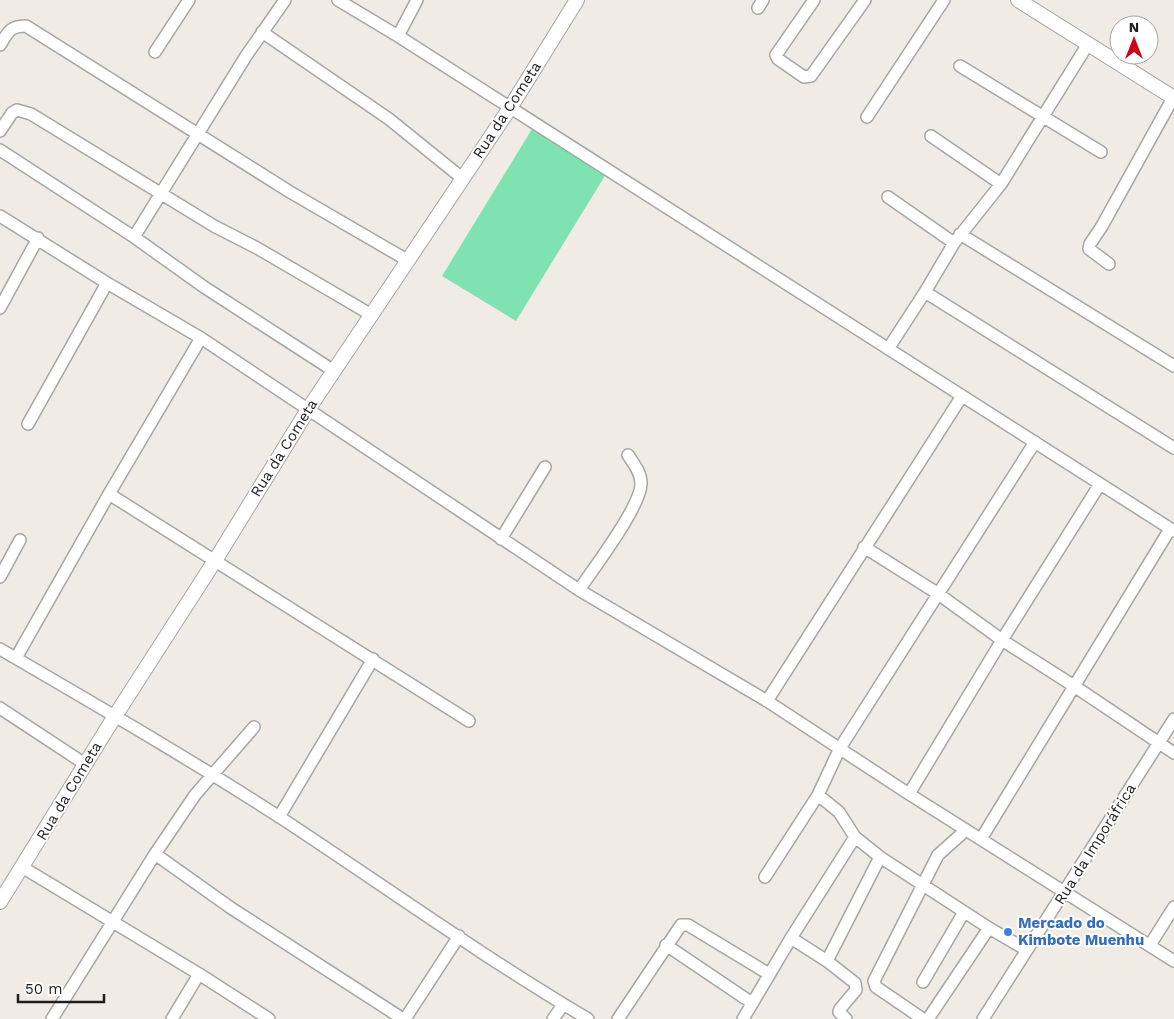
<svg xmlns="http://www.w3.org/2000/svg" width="1174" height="1019" font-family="'Work Sans',sans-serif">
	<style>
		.pitch { fill: #7fe3b1 }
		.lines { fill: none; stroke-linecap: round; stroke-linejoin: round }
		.minor-casing { stroke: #a6a6a6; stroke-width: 14 }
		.tertiary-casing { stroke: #a6a6a6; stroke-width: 16 }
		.minor { stroke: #fff; stroke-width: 11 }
		.tertiary { stroke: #fff; stroke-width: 14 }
		.shop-dot { fill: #3f7fe0; stroke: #fff; stroke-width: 2 }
		.labels { text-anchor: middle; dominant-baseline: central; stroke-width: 4; stroke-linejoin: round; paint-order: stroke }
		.street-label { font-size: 15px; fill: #1f1f1f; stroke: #fff }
		.shop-label { font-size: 15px; font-weight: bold; fill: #366cbe; stroke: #fff; text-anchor: start }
	</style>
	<rect width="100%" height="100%" fill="#f0ebe5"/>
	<path class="pitch" d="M532 129 606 174 516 321 442 276Z"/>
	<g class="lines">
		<defs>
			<path id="minor" d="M338 0 398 36 1174 531
				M814 0 776 55 778 59 804 77 811 76 865 0
				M758 8 763 0
				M262 32 389 119 462 178
				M398 36 417 0
				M0 45C8 32 10 26 26 26L290 192 407 260
				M155 52 189 0
				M960 66 1101 152
				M867 117 944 0
				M0 131 12 113 17 110 31 114 214 226 257 248 370 314
				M931 136 1001 184
				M0 150 134 237 204 287 334 371
				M888 197 954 243
				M0 216 107 283 201 338 579 590 767 701 909 794 1174 961
				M960 234 1174 366
				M134 237 246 56 285 0
				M1109 264 1089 249 1090 244 1102 226 1173 98
				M925 292 1174 448
				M0 308 38 238
				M888 349 925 292 954 243 1001 184 1088 44
				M28 424 107 283
				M109 494 469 721
				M501 539 545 467
				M864 547 937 593 1002 640 1074 686 1174 753
				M0 577 20 540
				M579 590C593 569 642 505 641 483 641 473 634 464 628 455
				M0 649C94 704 190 759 281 818 383 885 483 957 588 1019
				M16 658 109 494 201 338
				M767 701 962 396
				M0 708 85 764
				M909 794 1002 640 1100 484
				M818 795 839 812 855 837 880 857 989 928 1027 950
				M279 817 373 659
				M981 839 1170 529
				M155 854 231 908 403 1019
				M22 867 199 974 269 1019
				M765 877 818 795 840 748 1035 442
				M791 938 827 961 855 983 856 990 840 1009 839 1012 846 1019
				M666 945 752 1003
				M1150 945 1174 907
				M827 961 880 857
				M923 982 964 912
				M52 1019 155 854 195 795 254 727
				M172 1019 199 974
				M405 1019 459 936
				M553 1019 563 1005
				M618 1019 681 925H688L769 974
				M743 1019 791 938 855 837
				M923 1019 876 987 874 981 938 855 966 830
				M928 1019 989 928
				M983 1019 1174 719"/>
			<path id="tertiary" d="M1018 0 1174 98
				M0 902 115 716 216 559 309 408 510 108 577 0"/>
		</defs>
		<use href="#minor" class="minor-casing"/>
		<use href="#tertiary" class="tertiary-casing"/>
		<use href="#minor" class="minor"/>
		<use href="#tertiary" class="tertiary"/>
	</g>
	<circle class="shop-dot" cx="1008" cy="932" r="5"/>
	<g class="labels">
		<g class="street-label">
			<text transform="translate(507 110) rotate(-57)">Rua da Cometa</text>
			<text transform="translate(284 448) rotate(-58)">Rua da Cometa</text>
			<text transform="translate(69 791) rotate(-59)">Rua da Cometa</text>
			<text transform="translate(1095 844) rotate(-58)">Rua da Imporáfrica</text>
		</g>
		<g class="shop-label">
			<text x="1018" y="923">Mercado do<tspan x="1018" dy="17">Kimbote Muenhu</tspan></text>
		</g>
	</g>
	<g transform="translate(1134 40)"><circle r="24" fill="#ffffff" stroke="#a5a5a5"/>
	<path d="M0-4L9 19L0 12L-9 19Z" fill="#ce0018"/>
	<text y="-8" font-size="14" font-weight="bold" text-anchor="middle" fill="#1f1f1f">N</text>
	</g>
	<path d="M18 994v8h86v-8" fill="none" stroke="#1f1f1f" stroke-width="2.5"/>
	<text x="25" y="994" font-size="15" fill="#1f1f1f" stroke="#ffffff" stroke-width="4" paint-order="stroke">50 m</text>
</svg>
